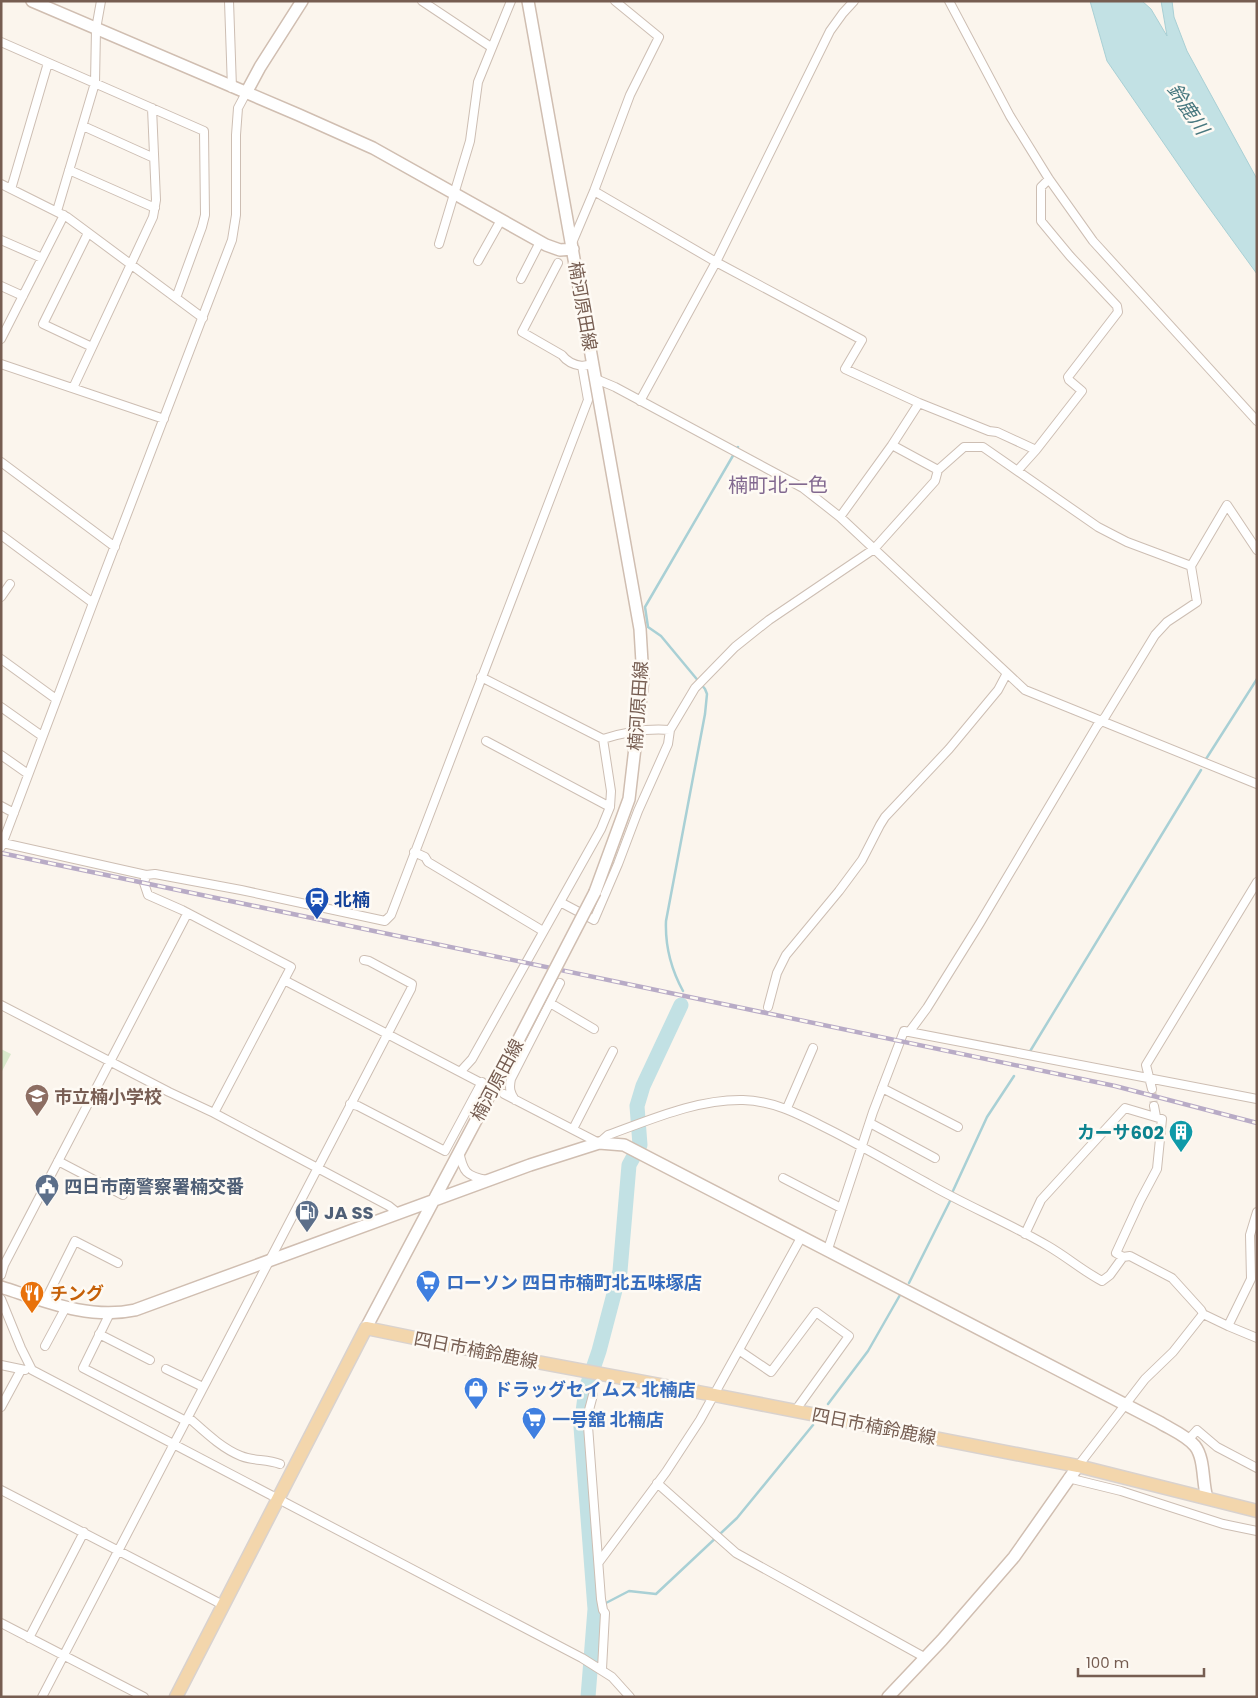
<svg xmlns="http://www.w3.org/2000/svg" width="1258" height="1698" font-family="Poppins,'Noto Sans JP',sans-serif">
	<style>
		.green { fill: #d9e9cc }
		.water { fill: #c2e1e4; stroke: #a9d0d5 }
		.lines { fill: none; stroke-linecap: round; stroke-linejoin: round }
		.stream { stroke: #a9d0d5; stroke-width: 2.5 }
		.river { stroke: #c2e1e4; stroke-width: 15 }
		.street-tunnel { stroke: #dacfc6; stroke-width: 8; stroke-dasharray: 8 4; stroke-linecap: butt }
		.street-casing { stroke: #cdbeb3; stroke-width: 10 }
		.secondary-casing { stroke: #d0beb1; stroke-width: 14 }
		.primary-casing { stroke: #d9d2ce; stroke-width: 15 }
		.street { stroke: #fff; stroke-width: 8 }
		.secondary { stroke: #fff; stroke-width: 11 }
		.primary { stroke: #f3d6ac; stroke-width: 12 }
		.rail-casing { stroke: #b8abc6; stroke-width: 4.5 }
		.rail { stroke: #fefaf4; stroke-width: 2.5; stroke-dasharray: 8; stroke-linecap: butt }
		.secondary-bridge-casing { stroke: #d0beb1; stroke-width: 14; stroke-linecap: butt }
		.secondary-bridge { stroke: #fff; stroke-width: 11 }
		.labels { text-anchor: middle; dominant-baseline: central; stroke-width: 5; stroke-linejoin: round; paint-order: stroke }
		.street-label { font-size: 18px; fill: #765d51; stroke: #fefaf4 }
		.transit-label { font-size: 18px; font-weight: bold; fill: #164399; stroke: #fefaf4; text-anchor: start }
		.education-label { font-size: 18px; font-weight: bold; fill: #785e54; stroke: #fefaf4; text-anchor: start }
		.culture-label { font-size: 18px; font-weight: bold; fill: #0d838f; stroke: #fefaf4; text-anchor: end }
		.service-label { font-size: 18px; font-weight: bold; fill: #4e5e75; stroke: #fefaf4; text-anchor: start }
		.shop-label { font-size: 18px; font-weight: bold; fill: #366cbe; stroke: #fefaf4; text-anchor: start }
		.food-label { font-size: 18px; font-weight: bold; fill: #c56008; stroke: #fefaf4; text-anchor: start }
		.water-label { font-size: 19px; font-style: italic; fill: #48787f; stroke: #fefaf4 }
		.quarter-label { font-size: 20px; fill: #826990; stroke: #fefaf4 }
	</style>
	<rect width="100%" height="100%" fill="#fbf5ed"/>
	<path class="green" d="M1 1049 11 1054 1 1073Z"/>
	<path class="water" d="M1090 1H1142L1151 9 1167 36 1161 1H1172L1174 17 1187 51 1257 179V274L1196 190 1107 61Z"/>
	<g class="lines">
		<path class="stream" d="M1206 759 1257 679
			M683 991C671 969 665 946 666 921L705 714 707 694 705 689 661 636 648 627 645 607 738 447
			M1029 1053 1201 770
			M952 1193 987 1117 1014 1076
			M909 1283 951 1199
			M828 1404 868 1351 900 1295
			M604 1604 629 1591 656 1594 737 1518 813 1425"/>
		<path class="river" d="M588 1697 595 1609 581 1427 586 1389 599 1351 620 1271 629 1165 640 1145 637 1106 643 1086 681 1005"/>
		<path class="street-tunnel" d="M1152 1089 1154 1106"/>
		<defs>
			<path id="street" d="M229 1 232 88
				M422 1 491 47
				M949 1 1010 116 1049 179 1093 241 1257 421
				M1 42 204 131 205 215 202 227 176 298
				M83 126 154 158
				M69 170 155 208
				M1 184 67 217 203 318
				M11 189 48 63
				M594 191 716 262 862 340 845 369 919 403 989 431 997 432 1036 450
				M57 211 95 83 96 29 101 1
				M88 233 43 324 92 347
				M1 240 42 258
				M572 243 594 191 630 95 659 37 615 1
				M439 244 470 141 478 82 511 1
				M478 261 501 220
				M558 263 522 332 562 355C567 362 575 365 582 366
				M521 279 540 242
				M1 286 23 296
				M1 339 64 215
				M1 364 164 419
				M596 379 615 387 803 488 840 517 1025 690 1257 784
				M73 388 153 217 156 200 152 108
				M640 401 716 262 830 31 843 13 854 1
				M892 445 919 403
				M1 462 115 547
				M1018 470 1036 450 1082 391 1069 380 1068 377 1118 312 1117 306 1070 256 1041 221V187L1049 179
				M840 517 892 445 938 470
				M1 535 93 603
				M1 597 10 584
				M1 659 56 699
				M481 677 603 739C625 732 647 728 670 730
				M1 707 42 736
				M486 741 610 807
				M1 755 28 774
				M1 806 14 813
				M3 843 146 875 155 874 241 890 385 921 391 915 588 400 582 366 594 364
				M1 847 93 603 232 240 236 215V135L238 108 246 93
				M414 852 425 857 428 862 543 931
				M146 875 144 883 148 895 182 910 291 967 214 1113
				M560 902 594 920 618 864 638 811 668 744 670 730 695 688 735 647 769 620 874 549 935 481 938 470 964 447H983L1098 527 1127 542 1191 566
				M284 980 483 1084
				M550 1003 594 1029
				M1 1005 169 1092 214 1113 389 1206 399 1214
				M768 1007 777 973 786 955 839 891 862 860 880 825 885 817 949 749 998 690 1007 673
				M910 1031 927 1008 980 923 1097 726 1105 717 1155 635 1167 622 1197 602 1191 566 1227 505 1257 550
				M461 1071 472 1059 601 829 610 807 611 791 603 739
				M882 1088 958 1127
				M1152 1089 1146 1065 1257 882
				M504 1094 599 1143 608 1135C650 1120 697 1099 743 1100 775 1101 800 1115 828 1129 862 1146 894 1165 927 1183 967 1206 1009 1223 1048 1246 1067 1257 1083 1271 1102 1281L1110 1275 1123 1257 1116 1253 1140 1201 1157 1169 1162 1119 1125 1108 1041 1200 1025 1234
				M515 1100C510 1093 509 1088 511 1079L560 983
				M350 1104 358 1106 445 1151 482 1082
				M1154 1106 1156 1117
				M787 1108 813 1048
				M870 1123 935 1158
				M573 1129 613 1051
				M459 1151C463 1172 466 1176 487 1180
				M58 1161 123 1195
				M783 1178 841 1208
				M828 1249 873 1112 904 1031 1257 1099
				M1123 1257 1130 1256 1172 1278 1201 1310 1203 1314 1228 1326 1257 1338
				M1 1275 4 1265 187 914
				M1 1299 21 1348 32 1370 582 1658 612 1677 630 1697
				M45 1301 75 1241 118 1263
				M110 1313 83 1368 186 1421
				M1228 1326 1251 1279 1250 1235 1257 1212
				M99 1334 150 1360
				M45 1346 66 1307
				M740 1351 771 1372 816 1312 849 1336 795 1411
				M1 1365 25 1370
				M166 1369 203 1387
				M593 1395 589 1410 588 1426 601 1599 603 1610 605 1613 602 1669
				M1 1407 21 1370
				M188 1417C204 1431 221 1448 241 1456 253 1461 267 1459 280 1464
				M1188 1440 1197 1430 1217 1447 1257 1468
				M1078 1466 1145 1379 1173 1352 1203 1314
				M1068 1478 1121 1491 1223 1524 1257 1531
				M657 1483 736 1553 924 1657
				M1 1490 223 1605
				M599 1562 666 1472 700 1420 802 1236
				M1 1623 144 1697
				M29 1638 84 1532
				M42 1697 411 989 412 984 369 961 364 960"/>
			<path id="secondary" d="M32 1 299 115 373 148 546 245 560 250 573 249
				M528 1 640 629 643 679 629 799 595 892
				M246 93 260 67 302 1
				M1 1287C45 1301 89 1320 135 1310L530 1165 599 1143 624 1145 1159 1422C1170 1429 1186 1435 1195 1446 1205 1459 1202 1482 1207 1498
				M366 1328 508 1060
				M888 1697 942 1640 1014 1557 1078 1466"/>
			<path id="primary" d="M176 1697 366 1328 488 1353 714 1395 1078 1466 1257 1511"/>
		</defs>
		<use href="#street" class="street-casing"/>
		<use href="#secondary" class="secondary-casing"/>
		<use href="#primary" class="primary-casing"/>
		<use href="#street" class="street"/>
		<use href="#secondary" class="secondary"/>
		<use href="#primary" class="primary"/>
		<defs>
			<path id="rail" d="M1 853 1115 1086 1257 1123"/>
		</defs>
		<use href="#rail" class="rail-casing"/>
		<use href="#rail" class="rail"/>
		<defs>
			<path id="secondary-bridge" d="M508 1060 595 892"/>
		</defs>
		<use href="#secondary-bridge" class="secondary-bridge-casing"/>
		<use href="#secondary-bridge" class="secondary-bridge"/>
	</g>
	<defs>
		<symbol id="station-pin" viewBox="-11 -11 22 30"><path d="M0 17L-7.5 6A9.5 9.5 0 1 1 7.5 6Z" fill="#1a4fb4" stroke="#fefaf4"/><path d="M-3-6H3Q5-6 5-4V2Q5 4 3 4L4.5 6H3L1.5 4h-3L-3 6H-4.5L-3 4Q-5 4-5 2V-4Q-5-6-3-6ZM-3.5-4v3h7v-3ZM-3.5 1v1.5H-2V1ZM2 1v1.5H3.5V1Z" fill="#fff"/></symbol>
		<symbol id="school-pin" viewBox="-11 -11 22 30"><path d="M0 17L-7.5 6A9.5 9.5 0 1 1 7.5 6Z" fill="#8d6e63" stroke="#fefaf4"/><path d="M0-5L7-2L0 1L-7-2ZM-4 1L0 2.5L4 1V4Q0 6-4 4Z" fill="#fff"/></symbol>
		<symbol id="building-pin" viewBox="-11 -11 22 30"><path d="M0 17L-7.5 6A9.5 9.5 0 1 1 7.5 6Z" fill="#0f9aa8" stroke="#fefaf4"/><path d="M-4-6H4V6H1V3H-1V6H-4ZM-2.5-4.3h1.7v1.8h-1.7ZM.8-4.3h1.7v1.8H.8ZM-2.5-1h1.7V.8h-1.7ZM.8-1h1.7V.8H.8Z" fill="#fff"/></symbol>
		<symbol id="civic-pin" viewBox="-11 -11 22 30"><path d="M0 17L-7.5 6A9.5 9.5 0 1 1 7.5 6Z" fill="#5c6f8a" stroke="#fefaf4"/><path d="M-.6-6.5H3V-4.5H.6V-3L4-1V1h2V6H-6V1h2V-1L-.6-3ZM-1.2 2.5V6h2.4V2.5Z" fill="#fff"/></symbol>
		<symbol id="fuel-pin" viewBox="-11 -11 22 30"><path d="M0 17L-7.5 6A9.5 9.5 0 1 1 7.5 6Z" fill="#5c6f8a" stroke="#fefaf4"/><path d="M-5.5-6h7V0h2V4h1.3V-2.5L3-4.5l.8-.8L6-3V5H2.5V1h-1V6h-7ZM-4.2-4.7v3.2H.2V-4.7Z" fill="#fff"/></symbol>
		<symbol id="supermarket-pin" viewBox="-11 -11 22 30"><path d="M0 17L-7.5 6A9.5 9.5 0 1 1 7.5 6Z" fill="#3f7fe0" stroke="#fefaf4"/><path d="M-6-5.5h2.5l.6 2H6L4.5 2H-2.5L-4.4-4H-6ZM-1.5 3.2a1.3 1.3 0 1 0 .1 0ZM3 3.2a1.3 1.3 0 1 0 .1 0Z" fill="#fff"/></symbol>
		<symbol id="restaurant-pin" viewBox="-11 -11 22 30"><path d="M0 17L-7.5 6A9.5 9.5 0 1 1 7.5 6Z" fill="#e8710a" stroke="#fefaf4"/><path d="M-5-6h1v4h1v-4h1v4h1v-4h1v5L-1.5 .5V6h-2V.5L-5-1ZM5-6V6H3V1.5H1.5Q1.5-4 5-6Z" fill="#fff"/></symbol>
		<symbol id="shop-pin" viewBox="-11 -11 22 30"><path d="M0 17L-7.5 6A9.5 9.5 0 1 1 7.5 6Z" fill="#3f7fe0" stroke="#fefaf4"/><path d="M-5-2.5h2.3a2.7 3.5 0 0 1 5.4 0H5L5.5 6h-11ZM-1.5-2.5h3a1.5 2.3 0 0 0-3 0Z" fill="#fff"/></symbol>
	</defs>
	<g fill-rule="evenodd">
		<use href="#station-pin" x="303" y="885" width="28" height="38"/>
		<use href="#school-pin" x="23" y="1082" width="28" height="38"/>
		<use href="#building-pin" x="1167" y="1118" width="28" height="38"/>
		<use href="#civic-pin" x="33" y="1172" width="28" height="38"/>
		<use href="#fuel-pin" x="293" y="1198" width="28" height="38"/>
		<use href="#supermarket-pin" x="414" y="1268" width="28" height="38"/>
		<use href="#restaurant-pin" x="18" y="1279" width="28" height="38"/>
		<use href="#shop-pin" x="462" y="1375" width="28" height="38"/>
		<use href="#supermarket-pin" x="520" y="1405" width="28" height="38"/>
	</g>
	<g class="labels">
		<g class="street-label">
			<text transform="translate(583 306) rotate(80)">楠河原田線</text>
			<text transform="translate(638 706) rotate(-86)">楠河原田線</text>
			<text transform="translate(497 1080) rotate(-62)">楠河原田線</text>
			<text transform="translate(476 1350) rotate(11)">四日市楠鈴鹿線</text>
			<text transform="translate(874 1426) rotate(11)">四日市楠鈴鹿線</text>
		</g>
		<g class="transit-label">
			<text x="334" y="899">北楠</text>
		</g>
		<g class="education-label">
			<text x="54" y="1096">市立楠小学校</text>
		</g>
		<g class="culture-label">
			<text x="1164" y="1132">カーサ602</text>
		</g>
		<g class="service-label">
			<text x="64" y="1186">四日市南警察署楠交番</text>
			<text x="324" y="1212">JA SS</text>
		</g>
		<g class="shop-label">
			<text x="446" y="1282">ローソン 四日市楠町北五味塚店</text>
			<text x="494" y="1389">ドラッグセイムス 北楠店</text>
			<text x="552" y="1419">一号舘 北楠店</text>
		</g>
		<g class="food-label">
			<text x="50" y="1293">チング</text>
		</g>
		<g class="water-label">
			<text transform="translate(1188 109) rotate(56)">鈴鹿川</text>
		</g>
		<g class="quarter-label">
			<text x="778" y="485">楠町北一色</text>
		</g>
	</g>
	<rect width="1258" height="1698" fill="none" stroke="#765d51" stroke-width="5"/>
	<path d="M1078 1668v8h126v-8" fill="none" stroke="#765d51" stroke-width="2.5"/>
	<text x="1086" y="1668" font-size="15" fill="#765d51" stroke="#fefaf4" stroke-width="4" paint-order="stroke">100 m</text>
</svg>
